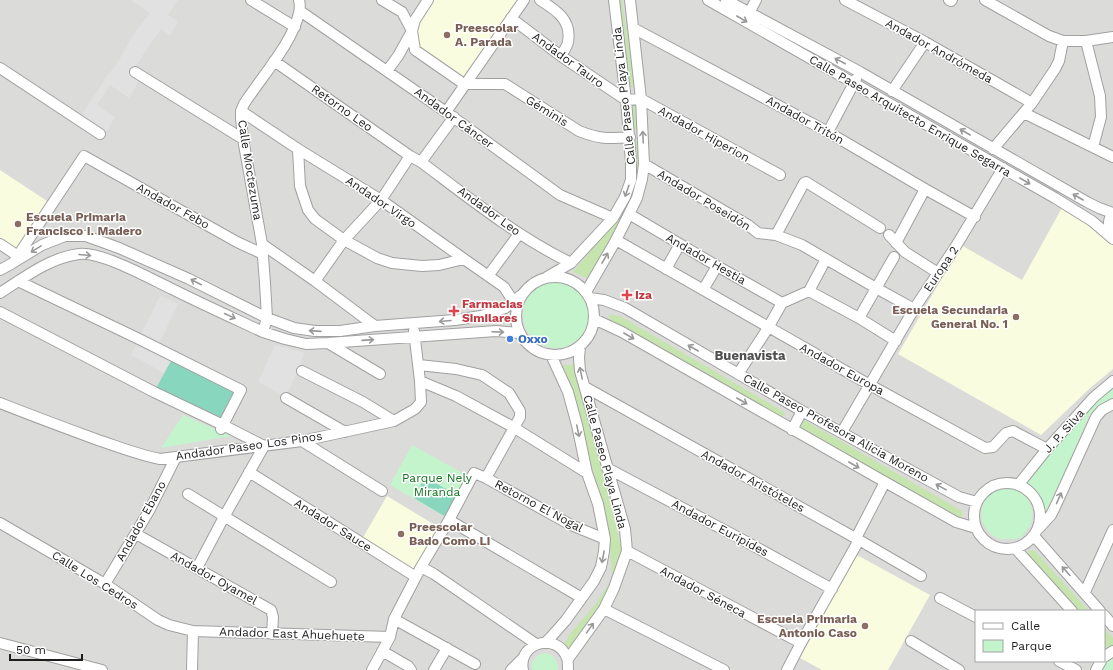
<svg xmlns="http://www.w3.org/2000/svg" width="1113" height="670" font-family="'Work Sans',sans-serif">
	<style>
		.residential { fill: #dbdbda; fill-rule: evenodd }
		.education { fill: #fafcdf }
		.grass { fill: #c5e4ae }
		.park { fill: #c4f4cb }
		.pitch { fill: #88d6bd }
		.parking { fill: #e1e1e1 }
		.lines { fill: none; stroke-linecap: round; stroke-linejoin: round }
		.minor-casing { stroke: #a1a1a1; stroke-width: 12 }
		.minor { stroke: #fff; stroke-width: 10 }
		.oneway { stroke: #999 }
		.education-dot { fill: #8d6e63; stroke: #fff; stroke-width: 1.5 }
		.health-dot { fill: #e0444e; stroke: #fff; stroke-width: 1.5 }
		.shop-dot { fill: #3f7fe0; stroke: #fff; stroke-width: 1.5 }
		.labels { text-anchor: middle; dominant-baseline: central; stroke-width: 3; stroke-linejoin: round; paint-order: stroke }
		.education-label { font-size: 12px; font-weight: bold; fill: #785e54; stroke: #fff; text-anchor: start }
		.street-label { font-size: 12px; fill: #1d1d1d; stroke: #fff }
		.health-label { font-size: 12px; font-weight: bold; fill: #be3a42; stroke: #fff; text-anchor: start }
		.shop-label { font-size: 12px; font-weight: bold; fill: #366cbe; stroke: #fff; text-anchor: start }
		.park-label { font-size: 12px; fill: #157222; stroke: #fff }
		.neighbourhood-label { font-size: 13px; font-weight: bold; fill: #505050; stroke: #fff }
	</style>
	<rect width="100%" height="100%" fill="#eeebe4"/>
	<path class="residential" d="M0 0H1113V670H0ZM976 611H1104V661H976Z"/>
	<path class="education" d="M431 0H519L466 79 419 51 414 27Z
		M0 170 50 203 16 255 0 244Z
		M1063 206 1086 220 1113 245V369L1089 389 1041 435 898 354 961 245 1022 280Z
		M387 496 440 528 413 574 361 541Z
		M857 555 930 595 888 670H822L800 658Z"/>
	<path class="grass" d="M618 0H622L635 87H629Z
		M634 102 639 130 632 129 630 104Z
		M640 139 642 168 635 200 589 279 573 272 616 221 628 198 634 141Z
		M608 315 620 316 784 412 785 415 781 419 611 323Z
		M577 364 622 551 618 573 599 611 569 654 563 646 570 634 594 606 612 579 609 529 571 389 559 366Z
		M804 420 962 511V519L800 430C799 425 801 423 804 420Z
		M1029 550 1035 551 1089 611H1074L1027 555Z
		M1104 628 1113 638V649L1104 655Z"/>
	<path class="park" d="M523 315a33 33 0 1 1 66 0a33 33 0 1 1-66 0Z
		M1113 385V400L1097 408 1089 416 1047 512 1035 490 1026 481 1080 414Z
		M183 415 231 436 161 448Z
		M412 445 468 476 446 517 390 485Z
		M1002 488C1006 488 1009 487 1012 488 1028 491 1037 510 1030 525 1028 529 1024 533 1021 538 1015 538 1009 540 1002 539 983 536 975 512 987 497 991 492 996 490 1002 488Z
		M544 653C554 654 558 661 558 670H532C531 661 536 655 544 653Z
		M1112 657H1113V670H1102L1105 664Z"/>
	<path class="pitch" d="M173 357 241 390 223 425 154 392Z
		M425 477 458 496 446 517 414 498Z"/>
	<path class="parking" d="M131 0H178L168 15 178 21 170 36 161 29 132 71 141 77 129 98 110 85 97 105 115 117 102 139 76 122 81 116 105 79 118 62 133 35 150 13Z
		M160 296 178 304 157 348 173 357 164 373 131 355Z
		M275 345 305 353 286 397 258 382Z"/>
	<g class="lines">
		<defs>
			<path id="minor" d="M251 0 295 27
				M382 0 402 12 412 31 415 50 464 84H505L579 131C599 139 608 139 630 137
				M540 0C556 10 572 20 568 42 567 47 563 52 561 56
				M708 0 1055 198 1092 221 1113 239
				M726 0 860 72 1087 202 1099 208 1113 213
				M845 0 925 42 1032 103
				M949 0 951 1 952 0
				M985 0 1049 36 1063 41H1086L1113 37
				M300 11 446 112 560 195 613 218
				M749 13 756 0
				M511 18 561 56 626 100 641 99 780 175
				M633 28 828 132 925 189 975 217
				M1086 41 1100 96 1101 117 1093 147
				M274 61 410 156 421 162C469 198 516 236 571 263
				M0 68 100 134
				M387 71 398 56 412 31 415 20 428 0
				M135 72 243 139
				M892 91 925 42
				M241 111 298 149 381 200 464 259 504 287 513 301
				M446 112 524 0
				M1024 113 1113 157
				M828 132 856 79
				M298 149 300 186 308 210 315 219 344 240 377 258 392 263 422 266 439 265 464 259
				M993 149 1032 103 1055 69 1059 61 1063 41
				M421 162 454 117
				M644 164 748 225 758 233 776 235 802 245 876 288 914 309
				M629 214 717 266 782 303
				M776 235 804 183 806 182 880 228
				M889 235 905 252 938 273
				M1110 236C1109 227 1107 220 1113 213
				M616 240 870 385 985 448 993 447 1006 433 1013 431 1047 449
				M896 243 925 189
				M0 244 18 256
				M262 244 315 281 375 326
				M15 260 84 156 237 242 263 254
				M666 269 680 244
				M0 270 11 264 42 245 65 236H86L119 248 189 279 267 318 294 328 315 331H340L375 326 455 320 481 316 505 308 520 296
				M488 276 519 234
				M516 316a39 39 0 1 1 78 0a39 39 0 1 1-78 0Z
				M547 277 571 263 613 218 625 197 631 180V162L626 100 614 0
				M18 281 139 339 241 390 221 429
				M315 281 344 240 381 200 410 156
				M703 290 717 266
				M809 291 826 259
				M586 292 616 240 637 198 642 179 644 164 641 99 630 0
				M0 293C25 277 49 258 79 254 101 251 151 279 172 289 202 304 233 318 263 332L285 339 306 344 328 343 496 331 519 333
				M590 298 604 300 625 308 802 411 959 497 977 502
				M782 303 809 291 859 318 896 341
				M0 312 154 392 223 425 264 446 224 517 197 568
				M859 318 894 257
				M594 319 622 332 885 482 956 522 976 528
				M263 332 267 318 265 283 262 244 243 139 241 118V111L244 104C262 76 292 44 299 13 300 9 300 4 299 0
				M328 343 380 374
				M419 365 456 369 482 375 509 393 520 411V417L486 478
				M302 371 363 402 394 421
				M738 374 768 328 782 303
				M420 381 456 396 513 427 587 473
				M585 387 859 540 921 576
				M286 398 345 432
				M0 403C33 416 65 428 98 440 119 447 139 455 160 459L302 441 394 421 415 409 421 402 420 381 414 331
				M792 430 802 411
				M842 432 914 309 956 246 1003 168
				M302 441 382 491
				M607 468 743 540 832 589
				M249 472 416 577
				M974 516a33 33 0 1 1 66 0a33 33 0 1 1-66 0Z
				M1019 484 1047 449 1093 398 1113 381
				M188 494 331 582
				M449 520 582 598
				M0 523 105 584 158 620 169 625 193 631 390 637
				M1039 528 1051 515 1055 507 1096 417 1102 410 1113 404
				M136 534 271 610 273 617 272 634
				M1034 536 1100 611
				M856 538 885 482
				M1015 548 1072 611
				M627 551 801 643
				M421 567 434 574 536 644
				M105 584 149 511 176 457
				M1085 592 1113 530
				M940 598 976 617
				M604 609 724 670
				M1104 615 1113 626
				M394 619 475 664
				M911 641 959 670
				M0 643 102 670
				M545 643 551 637 566 620 594 581 601 567 604 551 605 539 598 504 587 473 577 425 568 392 551 355
				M382 651 408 666 411 670
				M1104 657 1113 651
				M568 659 604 609 614 588 627 551 625 529 580 371 579 358 580 346
				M1059 661 1076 670
				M192 670 193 631
				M372 670 390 637 394 619 421 567 449 520 474 473 486 478 571 525 605 539
				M434 670 447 648
				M511 670 524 657
				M523 670C517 643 557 631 567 658 568 661 568 666 568 670
				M787 670 801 643 859 540
				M1096 670 1101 661"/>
		</defs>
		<use href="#minor" class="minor-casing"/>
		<use href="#minor" class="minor"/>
	</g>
	<defs><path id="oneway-shaft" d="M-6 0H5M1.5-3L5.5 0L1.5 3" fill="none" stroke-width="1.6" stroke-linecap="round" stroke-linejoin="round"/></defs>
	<g class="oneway">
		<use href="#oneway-shaft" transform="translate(742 19) rotate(30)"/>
		<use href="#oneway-shaft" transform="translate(840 61) rotate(-152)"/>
		<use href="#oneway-shaft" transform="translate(965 132) rotate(-150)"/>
		<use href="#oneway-shaft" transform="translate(643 137) rotate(-93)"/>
		<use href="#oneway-shaft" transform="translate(1025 181) rotate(30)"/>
		<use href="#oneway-shaft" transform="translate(627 191) rotate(109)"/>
		<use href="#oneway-shaft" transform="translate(1078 197) rotate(-150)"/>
		<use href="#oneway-shaft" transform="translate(36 249) rotate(148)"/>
		<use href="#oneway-shaft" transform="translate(85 255) rotate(5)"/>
		<use href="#oneway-shaft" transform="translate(605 258) rotate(-60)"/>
		<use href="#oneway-shaft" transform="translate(196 282) rotate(-153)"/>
		<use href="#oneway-shaft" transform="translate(230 316) rotate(25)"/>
		<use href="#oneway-shaft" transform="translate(445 321) rotate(175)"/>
		<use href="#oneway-shaft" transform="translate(315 331) rotate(-176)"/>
		<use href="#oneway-shaft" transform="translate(498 332) rotate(2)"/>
		<use href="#oneway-shaft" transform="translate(629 336) rotate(30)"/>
		<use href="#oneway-shaft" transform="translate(368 340) rotate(-4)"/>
		<use href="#oneway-shaft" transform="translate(693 348) rotate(-150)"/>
		<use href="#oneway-shaft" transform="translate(581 373) rotate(-102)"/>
		<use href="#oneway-shaft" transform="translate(742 401) rotate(30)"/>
		<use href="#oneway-shaft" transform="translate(578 431) rotate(78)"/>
		<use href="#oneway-shaft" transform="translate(854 465) rotate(30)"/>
		<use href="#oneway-shaft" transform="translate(941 487) rotate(-151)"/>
		<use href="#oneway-shaft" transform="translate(1059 498) rotate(-66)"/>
		<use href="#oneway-shaft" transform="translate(603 557) rotate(101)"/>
		<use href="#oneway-shaft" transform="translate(1066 571) rotate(-132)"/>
		<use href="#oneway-shaft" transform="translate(590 628) rotate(-55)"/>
	</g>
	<g class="education-dot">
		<circle cx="447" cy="35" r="4"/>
		<circle cx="18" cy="224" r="4"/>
		<circle cx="1016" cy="317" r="4"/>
		<circle cx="401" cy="534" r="4"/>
		<circle cx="865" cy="626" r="4"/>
	</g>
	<g class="health-dot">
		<path d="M625 289h4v4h4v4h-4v4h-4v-4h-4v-4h4z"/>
		<path d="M452 305h4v4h4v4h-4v4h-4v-4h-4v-4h4z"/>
	</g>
	<circle class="shop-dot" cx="510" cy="339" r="4"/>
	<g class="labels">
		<g class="education-label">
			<text x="455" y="28">Preescolar<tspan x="455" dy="14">A. Parada</tspan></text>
			<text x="26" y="217">Escuela Primaria<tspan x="26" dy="14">Francisco I. Madero</tspan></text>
			<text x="1008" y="310" text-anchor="end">Escuela Secundaria<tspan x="1008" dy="14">General No. 1</tspan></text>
			<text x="409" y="527">Preescolar<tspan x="409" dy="14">Bado Como Li</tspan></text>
			<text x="857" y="619" text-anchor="end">Escuela Primaria<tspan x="857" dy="14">Antonio Caso</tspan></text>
		</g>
		<g class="street-label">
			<text transform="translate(939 51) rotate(29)">Andador Andrómeda</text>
			<text transform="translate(568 60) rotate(36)">Andador Tauro</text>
			<text transform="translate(624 96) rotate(-96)">Calle Paseo Playa Linda</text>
			<text transform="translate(342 108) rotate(35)">Retorno Leo</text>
			<text transform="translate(547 111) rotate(32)">Géminis</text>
			<text transform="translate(910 116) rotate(30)">Calle Paseo Arquitecto Enrique Segarra</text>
			<text transform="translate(454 118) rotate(36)">Andador Cáncer</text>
			<text transform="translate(805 120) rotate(29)">Andador Tritón</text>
			<text transform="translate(704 134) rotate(29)">Andador Hiperion</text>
			<text transform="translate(250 170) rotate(81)">Calle Moctezuma</text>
			<text transform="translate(704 200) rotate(31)">Andador Poseidón</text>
			<text transform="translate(381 202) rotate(34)">Andador Virgo</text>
			<text transform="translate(173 206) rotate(29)">Andador Febo</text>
			<text transform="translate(489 211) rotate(36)">Andador Leo</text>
			<text transform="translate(706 259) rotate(30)">Andador Hestia</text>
			<text transform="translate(941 269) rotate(-56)">Europa 2</text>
			<text transform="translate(842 369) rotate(29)">Andador Europa</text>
			<text transform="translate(836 428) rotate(29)">Calle Paseo Profesora Alicia Moreno</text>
			<text transform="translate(1064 431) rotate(-48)">J. P. Silva</text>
			<text transform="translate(249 446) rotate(-8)">Andador Paseo Los Pinos</text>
			<text transform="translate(605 462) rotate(75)">Calle Paseo Playa Linda</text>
			<text transform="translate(753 481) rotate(29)">Andador Aristóteles</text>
			<text transform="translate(539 506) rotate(28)">Retorno El Nogal</text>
			<text transform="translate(141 521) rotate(-61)">Andador Ebano</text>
			<text transform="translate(333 525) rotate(32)">Andador Sauce</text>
			<text transform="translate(720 528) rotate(28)">Andador Euripides</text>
			<text transform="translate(214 578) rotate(29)">Andador Oyamel</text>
			<text transform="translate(95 580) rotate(32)">Calle Los Cedros</text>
			<text transform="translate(703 592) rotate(28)">Andador Séneca</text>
			<text transform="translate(292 634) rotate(2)">Andador East Ahuehuete</text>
		</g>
		<g class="health-label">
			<text x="635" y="295">Iza</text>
			<text x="462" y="304">Farmacias<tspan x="462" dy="14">Similares</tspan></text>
		</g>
		<g class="shop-label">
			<text x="518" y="339">Oxxo</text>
		</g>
		<g class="park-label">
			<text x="437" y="478">Parque Nely<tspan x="437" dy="14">Miranda</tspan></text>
		</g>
		<g class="neighbourhood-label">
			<text x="750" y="355">Buenavista</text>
		</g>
	</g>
	<rect x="975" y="610" width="130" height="52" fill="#ffffff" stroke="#a5a5a5"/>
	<rect x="983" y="623" width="20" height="6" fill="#ffffff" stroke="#a5a5a5"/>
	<text x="1011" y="630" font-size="12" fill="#1d1d1d">Calle</text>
	<rect x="983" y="640" width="20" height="12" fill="#c4f4cb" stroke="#a5a5a5"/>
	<text x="1011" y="650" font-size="12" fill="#1d1d1d">Parque</text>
	<path d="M10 654v6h72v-6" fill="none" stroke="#1d1d1d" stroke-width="2"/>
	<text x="16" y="654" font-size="12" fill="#1d1d1d" stroke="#ffffff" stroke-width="3" paint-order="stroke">50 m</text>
</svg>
